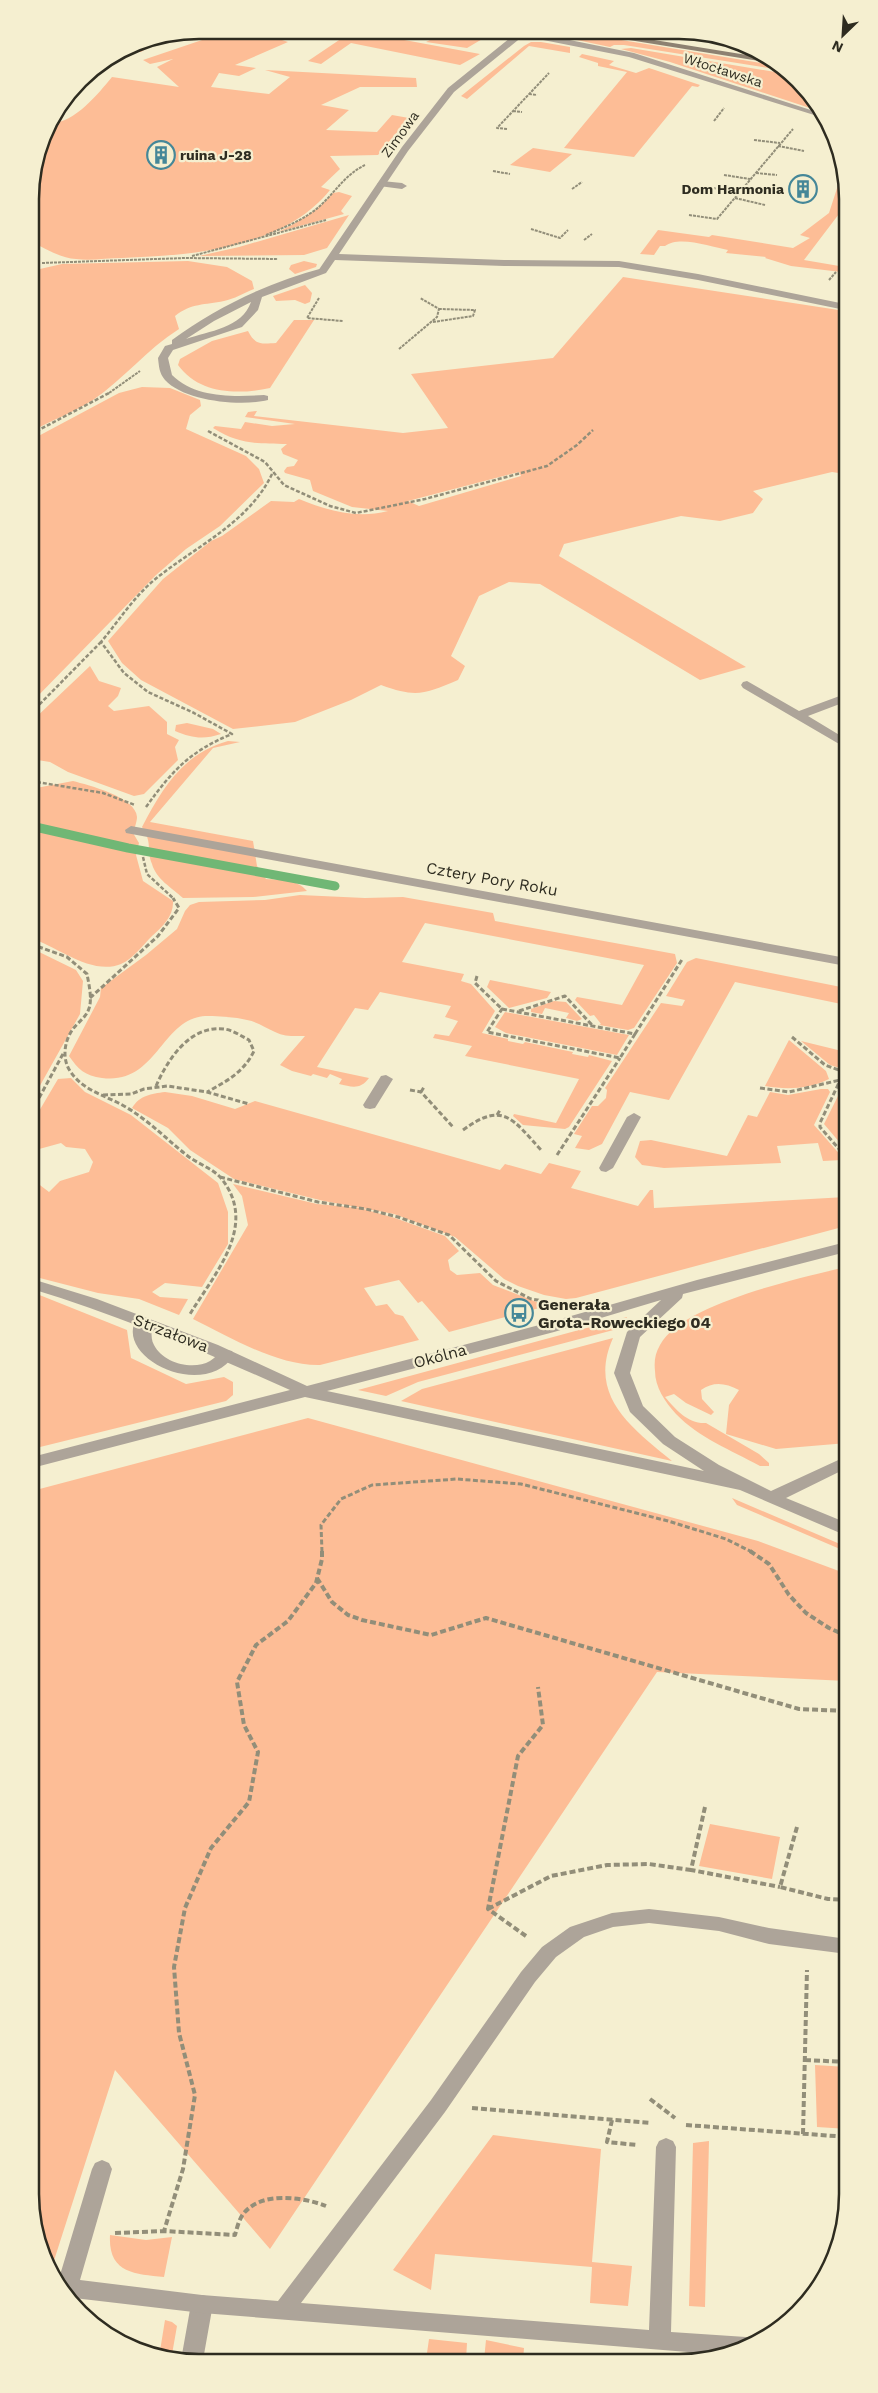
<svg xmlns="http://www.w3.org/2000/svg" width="878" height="2393" font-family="'Work Sans',sans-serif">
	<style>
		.green { fill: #fdbd96; fill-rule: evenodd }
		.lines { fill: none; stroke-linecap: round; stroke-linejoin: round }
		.stream { stroke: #70b775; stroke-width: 9 }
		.path-far3 { stroke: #928e79; stroke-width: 2; stroke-dasharray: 3 1; stroke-linecap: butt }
		.path-far2 { stroke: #928e79; stroke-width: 2.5; stroke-dasharray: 4 2; stroke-linecap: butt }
		.path-far1 { stroke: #928e79; stroke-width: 3; stroke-dasharray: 5 2.5; stroke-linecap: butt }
		.path { stroke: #928e79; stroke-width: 4; stroke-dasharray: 6 3; stroke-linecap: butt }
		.lane { fill: #ada499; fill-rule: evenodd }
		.street { fill: #ada499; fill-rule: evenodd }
		.secondary { fill: #8d8171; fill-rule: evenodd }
		.labels { text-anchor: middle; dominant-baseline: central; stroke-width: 4.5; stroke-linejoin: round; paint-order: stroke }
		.far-street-label { font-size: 14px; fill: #2e2c20; stroke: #f5efd0 }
		.far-poi-label { font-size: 14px; font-weight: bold; fill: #2e2c20; stroke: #f5efd0; text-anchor: start }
		.street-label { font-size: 16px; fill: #2e2c20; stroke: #f5efd0 }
		.poi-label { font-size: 16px; font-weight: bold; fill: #2e2c20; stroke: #f5efd0; text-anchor: start }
		.rim { fill: none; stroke: #2e2c20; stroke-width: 2.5 }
	</style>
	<rect width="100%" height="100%" fill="#f5efd0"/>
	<path class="green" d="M209 30 305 31 276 38 288 42 235 65 256 68 239 76 219 73 211 87 269 94 290 77 265 70 416 78 417 87H360L321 105 349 110 326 130 377 132 392 115 409 118 378 155 330 156 340 169 321 187 330 190C282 249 192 255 122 258 107 258 91 261 76 259 59 258 45 248 30 241V188L49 123C73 125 98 94 112 77L179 87 157 67 173 59 150 64 143 60 205 39Z
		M344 31H406L399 39 480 54 460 65 351 43 321 64 308 61 351 32Z
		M446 32 484 38 467 48 426 42Z
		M539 32H573L773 65 788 71 624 45H614L610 47Z
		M173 35 163 38 141 52 121 51 135 43Z
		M541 42 570 47V53L529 46 467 99 461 96 524 46 531 42Z
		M631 48 793 75 799 80 822 112 670 62 621 49Z
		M582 54 614 61 609 65 636 73 649 68 700 85 698 87 692 86 634 157 564 148 627 72 598 66V63L579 57Z
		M533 148 572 154 550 172 510 165Z
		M845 174V206L804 260 845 267V276L840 275 841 272 791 266 765 258 766 257 726 253 728 250C712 247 679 235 665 246H660L654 255 640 254 658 230 709 237 712 235 793 248 810 238 800 235 829 213 841 176Z
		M339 192 352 196 341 211 344 214 278 232C300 221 317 212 333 193Z
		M349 215 327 248 304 255 199 256 239 247Z
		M188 261 227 267 252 281 254 289C244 293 234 299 224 301 205 305 191 303 175 316L179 329C147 349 124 379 93 400 73 413 51 420 31 432V271L62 264Z
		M304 261 317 264 316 267 295 274 289 269 291 265Z
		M623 277 845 311V474L832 472 753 491 763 499 753 513 720 521 681 516 564 544 559 556 746 667 700 680 540 584 509 582 479 596 451 656 465 666 458 680C424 694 417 698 381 685L351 700 295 722 233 729 141 680 122 663 108 641 163 579 211 541 222 536 271 501 294 502 299 499C329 511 356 519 388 511L352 507 313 491 310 480 285 473 284 471 287 467 294 466 298 460 283 454 281 449 287 444C256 443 240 445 213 428L215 426 241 429 245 422 272 426 295 424 245 417 248 412 257 411 254 416 403 433 448 428 411 374 553 358ZM519 472 521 476 419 506 408 501Z
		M305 285 312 293 310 302 305 304 295 300 276 301 273 296Z
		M294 320H314L270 388C237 395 199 394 178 365L180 359 212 341 248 331C255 345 261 344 276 343Z
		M142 387 170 388 200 400 201 406 190 415 186 429 246 456 259 469 264 483 220 526 186 549 156 575 31 703V440L119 393Z
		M90 666 99 681 121 688 118 696 108 706 114 711 149 706 167 722V734L179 740 175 747 178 760 144 794 134 796 68 772 50 762 31 759V722Z
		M187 723 213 729 221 734C203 740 192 738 175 731L176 725Z
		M228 741 240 742 213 748 150 822 253 841 257 866 266 879C281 880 297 879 307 891L253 897 183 898C172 888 156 879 152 864 146 849 153 843 142 827 163 787 183 754 228 741Z
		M73 781C88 785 136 797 137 817 137 822 134 829 133 833L139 843 136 855 143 881 173 901C174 916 162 927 152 936 143 945 133 959 121 964 92 976 58 947 31 938V789Z
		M300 895 365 898 403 897 493 913 495 921 675 954 677 963 634 1028 628 1030 599 1025 601 1024 594 1015 590 1016 575 1000 577 997 622 1005 644 965 425 923 402 962 464 974 461 981 471 984 495 1011 482 1033 508 1039V1041L523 1044 525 1042 573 1052 572 1054 588 1057 589 1055 612 1061 569 1127 565 1129 523 1125 513 1116 514 1114 556 1123 579 1079 465 1056 472 1046 433 1038 435 1034 449 1036 458 1021 445 1017 451 1006 380 992 368 1010 355 1008 317 1067 369 1078C360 1090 352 1087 339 1084L342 1079 330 1074 327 1078 313 1074 311 1076 292 1071 280 1065 305 1036C295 1036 285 1037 275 1032 266 1028 258 1022 247 1020 235 1017 218 1016 205 1016 161 1019 157 1085 102 1078 85 1076 78 1069 69 1056L100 997 101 988 146 955 177 929 185 911 190 905 199 902 265 900Z
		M31 948 76 970 83 981 80 1014 32 1100Z
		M696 958 846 988V1005L735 982 669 1100 630 1092 602 1144 589 1150 575 1148 582 1136 574 1134 592 1106H598L606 1098 607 1090 605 1088 661 1003 682 1006 685 1000 666 996 687 962Z
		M490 980 551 992 547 998 509 1008 487 987Z
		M554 1001 566 1002 582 1019 577 1021 566 1018 569 1013 545 1008 542 1014 531 1012V1009Z
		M505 1012 629 1035 617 1055 506 1033 495 1027Z
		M789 1040 826 1071 829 1079C809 1089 787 1090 765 1086Z
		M801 1041 846 1052V1070L830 1065Z
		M71 1078 85 1092 131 1115 218 1183 228 1212V1244L202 1287 165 1283 152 1292 160 1297 188 1299 179 1315 139 1299 98 1293 32 1276V1179L49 1192 60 1181 89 1172 93 1162 85 1149 66 1147 61 1143 32 1151V1123L58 1079Z
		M846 1080V1116L839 1118 846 1127V1150L824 1124Z
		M821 1089H828L830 1092 814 1125 843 1158 842 1160 823 1161 818 1143 777 1146 781 1163 664 1168 642 1165 635 1157 640 1141 651 1140 727 1156 748 1115 757 1117 770 1092 788 1095Z
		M165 1092 192 1096 235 1109 255 1101 500 1170 505 1164 541 1174 549 1163 581 1171 571 1188 638 1206 650 1190H653L654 1208 846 1197V1226L576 1298 566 1299 544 1295 518 1286 504 1279 455 1237 394 1214 324 1201 234 1179 190 1150 168 1128 132 1108C140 1095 151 1094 165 1092Z
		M233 1184 317 1204 360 1208 395 1218 445 1236 459 1251 448 1260 450 1270 457 1275 480 1273 493 1285 547 1306 449 1332 422 1301 418 1303 399 1280 364 1288 376 1306 387 1304 395 1314 403 1316 419 1340 320 1365C278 1366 231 1338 193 1319L248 1225 242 1196Z
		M846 1267 847 1443 776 1449 726 1434 729 1405 739 1390C725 1383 714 1381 701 1390L702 1399 714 1412 711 1415 686 1403 674 1394 665 1397C676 1410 688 1424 706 1423L759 1454 769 1463V1466H760C731 1450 699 1438 676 1414 665 1402 655 1387 655 1371 654 1361 655 1354 660 1345 683 1303 801 1278 846 1267Z
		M32 1292 127 1330 131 1358 186 1384 224 1377 233 1382V1395L226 1401 32 1449Z
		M627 1317 621 1328 418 1382 386 1396 358 1390Z
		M613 1338C587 1396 632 1428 672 1461L401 1401 422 1389Z
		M308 1418 758 1541 847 1574V1681L657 1672 270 2249 115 2070 50 2273 33 2227 32 1491Z
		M732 1498 847 1547V1552L737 1505Z
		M710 1824 780 1837 772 1879 699 1866Z
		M815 2065 847 2067 848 2129 817 2127Z
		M493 2135 601 2149 592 2262 632 2266 628 2306 590 2303 592 2267 435 2254 431 2290 393 2270Z
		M709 2141 705 2307 689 2306 693 2143Z
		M110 2235 146 2240 172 2237 164 2277C134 2274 108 2273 110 2235Z
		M165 2320 172 2322 177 2326 171 2360 135 2349 160 2351Z
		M429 2339 467 2343 466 2360H426Z
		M486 2340 524 2348 523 2360H484Z"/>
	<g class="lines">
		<path class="stream" d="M31 826 128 848 335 886"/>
		<path class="path-far3" d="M529 94 537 95
			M513 111 522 112
			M714 121 724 108
			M507 129 497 128 549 73
			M754 140 780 143
			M778 146 804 151
			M493 171 510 174
			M756 173 777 175
			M724 175 750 179
			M713 188 740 192
			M572 189 582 182
			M735 198 765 205
			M689 215 717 219 793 129
			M531 229 560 238 568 230
			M266 235C285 227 306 219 321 205 336 191 346 174 365 165
			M584 240 592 234
			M192 256 326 220
			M42 263 185 258 278 259
			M829 280 836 272
			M319 298 307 318 343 321
			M433 322 473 316 475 310 439 309
			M399 349 437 317 439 309 420 298
			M109 393 140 371"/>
		<path class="path-far2" d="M208 431 265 462 284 485 330 506 356 513 425 499 547 466 577 445 593 430
			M31 434 111 392
			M31 713 101 642
			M31 774 38 781
			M31 781 103 793 135 805
			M146 807C172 771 190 751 232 734L194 713 148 692 124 673 101 642C118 622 133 598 153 581 195 546 249 524 273 472
			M143 857 147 874 174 899"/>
		<path class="path-far1" d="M31 944 67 957 87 974C89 985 93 1001 88 1011 85 1018 77 1023 73 1029 64 1041 62 1059 70 1071 83 1091 105 1095 124 1106 150 1121 167 1140 189 1157 199 1164 213 1169 221 1178 259 1225 215 1273 190 1314
			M477 976 475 983 502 1009
			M90 998 158 936 179 908 173 898
			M502 1009 635 1034 620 1058 487 1032Z
			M519 1011 565 996 592 1025
			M635 1034 683 958
			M792 1037 825 1065 844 1072
			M846 1072H844L820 1123V1127L846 1157
			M156 1086C168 1059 190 1025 224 1029 233 1030 241 1036 249 1040L254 1051C244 1072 227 1081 207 1092
			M760 1088 789 1092 840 1080
			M410 1090 421 1092 454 1128
			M421 1092 424 1087
			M103 1095 131 1094 144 1089 167 1086 207 1092 249 1104
			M32 1111 64 1052
			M497 1115 500 1110
			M463 1130C504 1100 513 1120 542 1151
			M557 1155 620 1058
			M220 1177 318 1202 366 1209 398 1217 449 1235 496 1281 531 1299 544 1301
			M322 1552 321 1525 341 1499 372 1485 457 1479 521 1484 668 1521 726 1539 752 1552"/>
		<path class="path" d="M322 1551V1559L316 1583 288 1621 256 1645 237 1682 244 1725 258 1752 249 1802 211 1848 185 1908 174 1967 179 2033 195 2095 183 2169 164 2231 235 2235C237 2228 239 2219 244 2213 262 2191 303 2197 326 2206
			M750 1551 769 1564 789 1595 806 1613 829 1628 847 1636
			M317 1578 332 1602 348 1615 362 1620 431 1635 486 1618 799 1709 847 1711
			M705 1807 691 1870 780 1887
			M797 1827 780 1887 828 1899 847 1900
			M488 1909 551 1876 607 1865 649 1864 691 1870
			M526 1936 488 1909 518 1756 543 1725 538 1687
			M805 2060 847 2062
			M650 2099 675 2118
			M472 2108 650 2123
			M612 2120 607 2142 637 2145
			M686 2125 848 2137
			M803 2134 807 1970
			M115 2233 164 2231"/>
		<path class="lane" d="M382 181 402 183 407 186 402 189 379 186 377 184Z
			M323 268 326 269V273L262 297 258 310 242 327 173 350 168 358 172 375C195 398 233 397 264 395L268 396V400C241 407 184 401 165 380 159 373 159 366 158 358L165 346 172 344V340C217 307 269 282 323 268ZM251 302C242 328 209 331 186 339L214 321Z
			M143 1317 149 1318C154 1326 149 1336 154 1345 163 1363 193 1371 210 1361 216 1357 219 1352 226 1350L232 1351 234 1355C204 1402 112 1357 137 1318Z
			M202 2295 210 2297 213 2304 203 2360H181L191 2304 194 2297Z"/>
		<path class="street" d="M513 32H530L634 53 823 114 827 119 629 57 523 36 454 92 408 151 339 254 504 260 619 261 698 274 845 304V310L698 280 619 267 504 266 335 260 326 273H320L318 271 402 147 448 88 515 34Z
			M747 681 799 711 845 694V702L808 716 846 739V748L743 688 741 685 743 682Z
			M131 826 846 958V966L126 833 125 830Z
			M386 1075 393 1079 375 1108 370 1109 365 1108 363 1105 381 1076Z
			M634 1113 641 1117 613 1168 606 1172 601 1171 599 1168 627 1117Z
			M846 1242V1252L683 1294 682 1298 640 1337 630 1373 643 1406 675 1437 719 1465 771 1491 847 1456V1468L786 1498 847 1523V1536L740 1490 305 1397 32 1468V1457L290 1390C205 1352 121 1316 32 1289V1279L97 1299 218 1345 307 1386 543 1324 697 1280ZM661 1300 627 1332 614 1373 630 1412 663 1444 704 1471 327 1391 554 1332Z
			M649 1909 719 1917 769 1928 847 1939V1954L769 1944 719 1931 649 1923 613 1927 584 1937 556 1957 535 1982 445 2112 301 2303 649 2330 656 2147 659 2141 666 2138 673 2141 676 2147 671 2332 746 2337 754 2340 755 2343 725 2355 202 2313 74 2298 71 2302 57 2285 92 2169 95 2163 102 2160 109 2163 112 2169 80 2280 202 2295 278 2301 431 2100 521 1972 542 1947 570 1927 612 1913Z"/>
		<path class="secondary" d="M594 33H611L772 59 778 64 598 35Z"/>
	</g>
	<defs>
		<symbol id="building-ring" viewBox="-11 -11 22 22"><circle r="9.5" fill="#f5efd0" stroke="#458798" stroke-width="1.5"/><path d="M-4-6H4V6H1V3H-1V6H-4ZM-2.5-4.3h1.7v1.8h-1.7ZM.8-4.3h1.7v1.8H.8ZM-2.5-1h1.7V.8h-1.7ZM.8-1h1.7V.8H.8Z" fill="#458798"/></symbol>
		<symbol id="bus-ring" viewBox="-11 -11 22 22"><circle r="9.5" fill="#f5efd0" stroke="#458798" stroke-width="1.5"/><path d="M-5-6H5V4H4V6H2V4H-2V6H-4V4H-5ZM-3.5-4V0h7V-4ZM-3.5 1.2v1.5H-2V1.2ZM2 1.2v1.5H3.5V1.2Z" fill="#458798"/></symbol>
	</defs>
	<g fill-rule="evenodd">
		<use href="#building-ring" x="145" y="139" width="32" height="32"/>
		<use href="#building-ring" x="787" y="173" width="32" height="32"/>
		<use href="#bus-ring" x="503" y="1297" width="32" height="32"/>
	</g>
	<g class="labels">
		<g class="far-street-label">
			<text transform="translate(723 70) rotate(18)">Włocławska</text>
			<text transform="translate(400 134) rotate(-54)">Zimowa</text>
		</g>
		<g class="far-poi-label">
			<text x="180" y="155">ruina J-28</text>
			<text x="784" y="189" text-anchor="end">Dom Harmonia</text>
		</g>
		<g class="street-label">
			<text transform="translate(492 879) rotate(10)">Cztery Pory Roku</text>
			<text transform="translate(171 1333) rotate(21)">Strzałowa</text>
			<text transform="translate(440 1356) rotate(-15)">Okólna</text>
		</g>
		<g class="poi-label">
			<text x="538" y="1304">Generała<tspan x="538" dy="18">Grota-Roweckiego 04</tspan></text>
		</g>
	</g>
	<path d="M0 0H878V2393H0ZM199 39H679A160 160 0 0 1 839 199V2194A160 160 0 0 1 679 2354H199A160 160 0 0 1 39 2194V199A160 160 0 0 1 199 39Z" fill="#f5efd0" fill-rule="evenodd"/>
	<path class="rim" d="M199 39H679A160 160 0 0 1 839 199V2194A160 160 0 0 1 679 2354H199A160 160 0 0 1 39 2194V199A160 160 0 0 1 199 39Z"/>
	<g transform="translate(843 35) rotate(205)" stroke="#f5efd0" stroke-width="4" paint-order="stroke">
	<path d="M0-4L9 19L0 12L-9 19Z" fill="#2e2c20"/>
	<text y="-8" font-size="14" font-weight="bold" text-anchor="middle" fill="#2e2c20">N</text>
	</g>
</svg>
